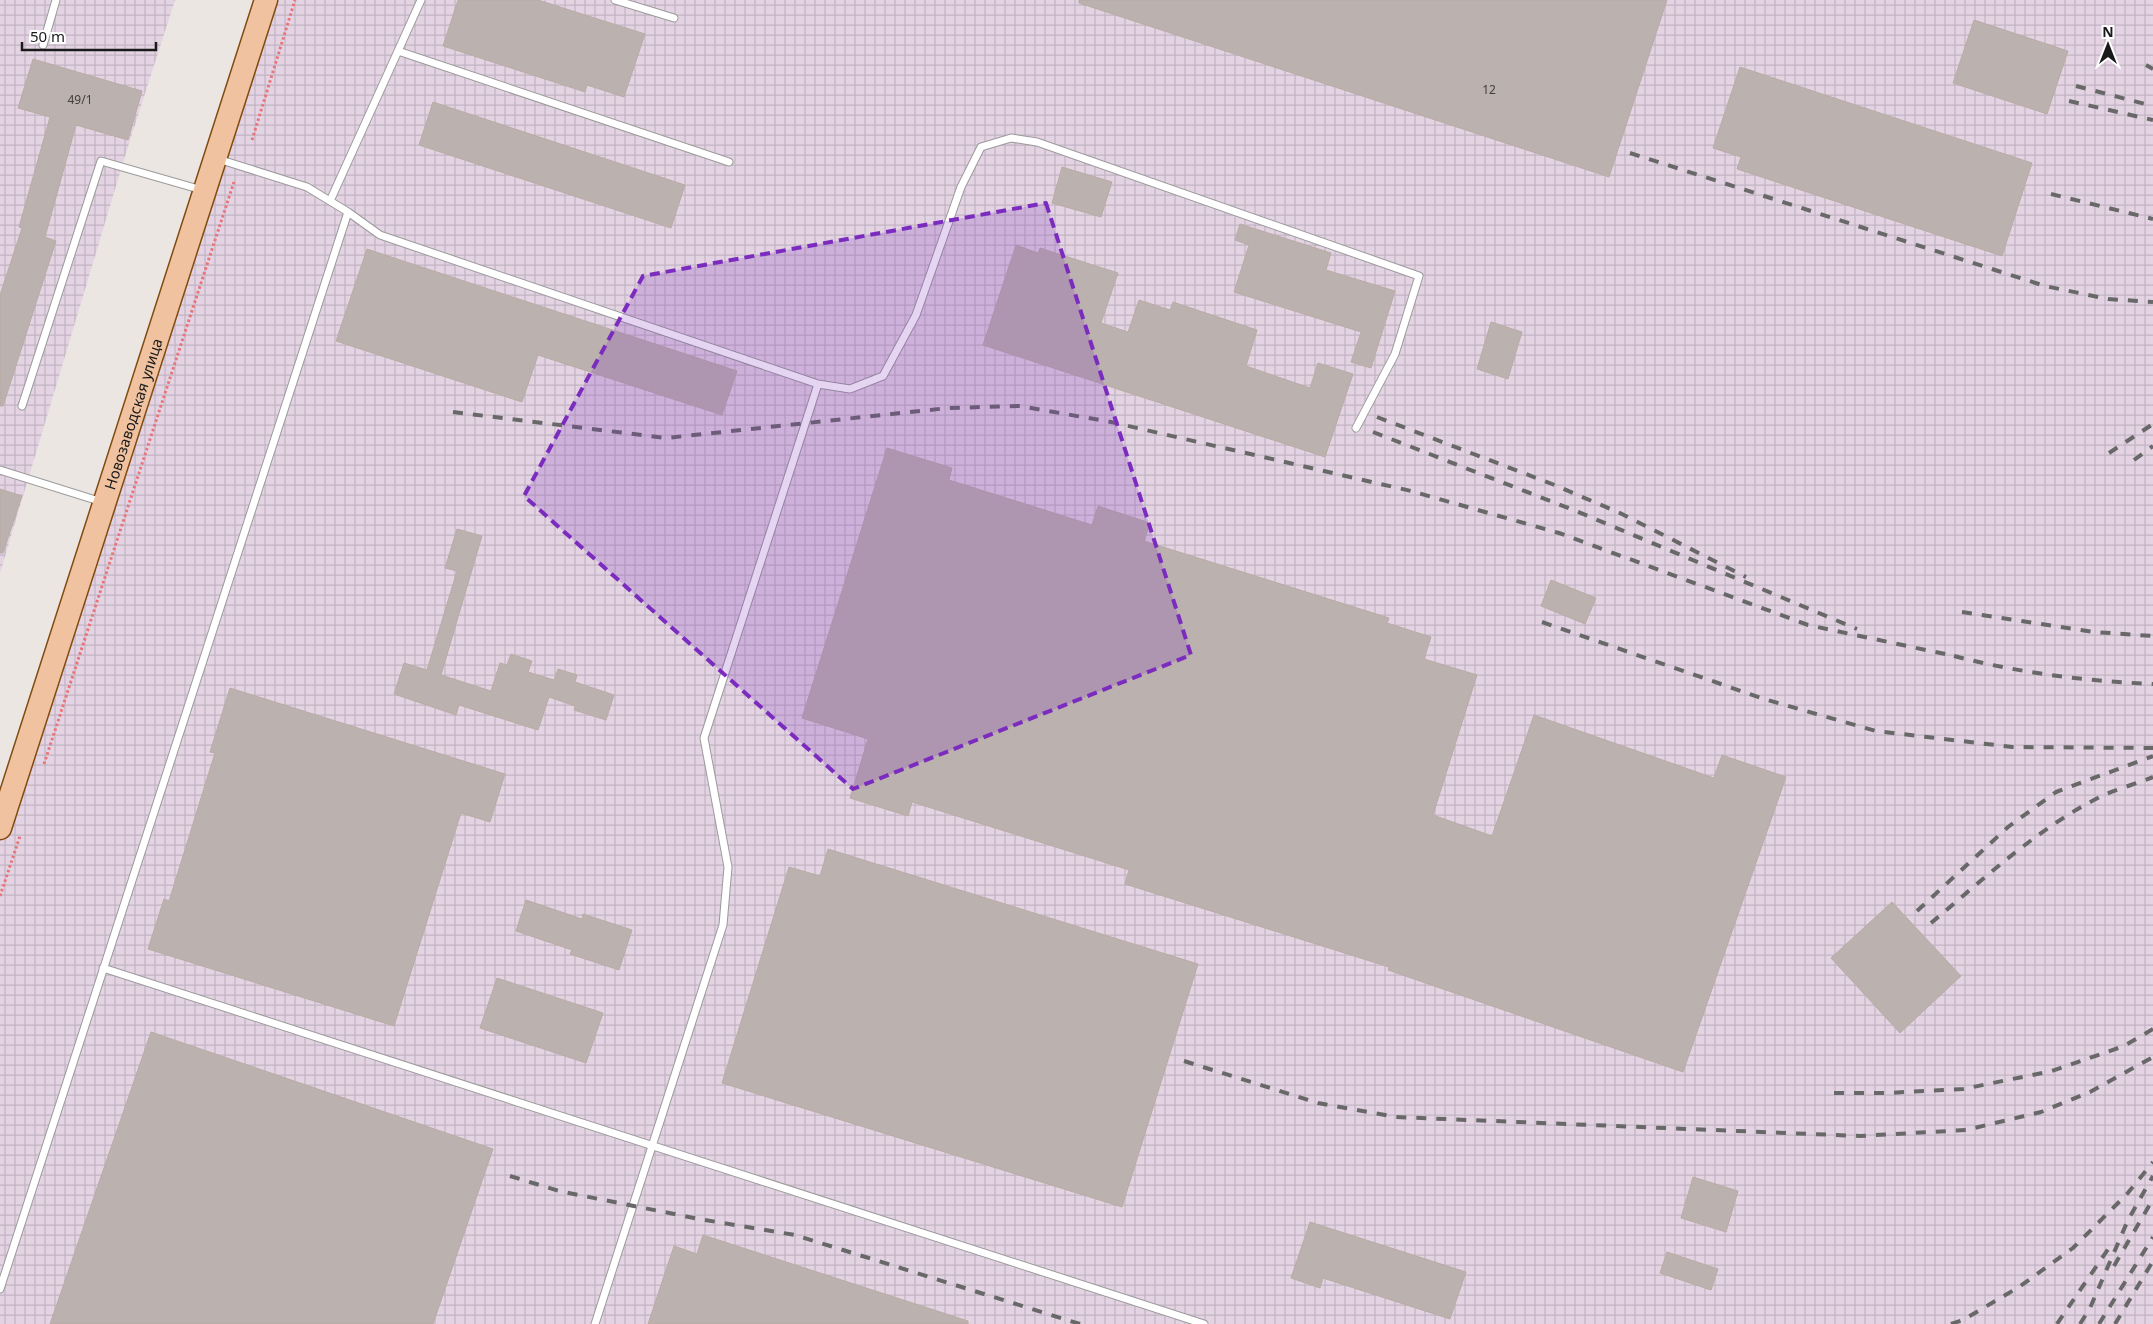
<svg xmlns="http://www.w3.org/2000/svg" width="2153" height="1324" font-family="'Noto Sans',sans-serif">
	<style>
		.industrial { fill: url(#industrial-grid) }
		.building { fill: #bbb1ae; stroke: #bbaba5 }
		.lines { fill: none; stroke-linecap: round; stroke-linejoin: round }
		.lane-casing { stroke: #9b9b9b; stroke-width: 9 }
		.primary-casing { stroke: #814b10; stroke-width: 25 }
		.path { stroke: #e97479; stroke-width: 3; stroke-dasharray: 2.5 2.5; stroke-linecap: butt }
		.lane { stroke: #fff; stroke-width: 7 }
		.primary { stroke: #f0c2a0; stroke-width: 22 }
		.rail { stroke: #686868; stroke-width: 4; stroke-dasharray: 10 10; stroke-linecap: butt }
		.marked { fill: #7b2cbf; fill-opacity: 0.2; stroke: #7b2cbf; stroke-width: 4; stroke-dasharray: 10 6; stroke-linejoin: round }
		.labels { text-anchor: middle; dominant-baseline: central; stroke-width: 4; stroke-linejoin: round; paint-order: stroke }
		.number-label { font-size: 12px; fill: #42403f }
		.street-label { font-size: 15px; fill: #1a1a1a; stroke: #fff }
	</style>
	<defs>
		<pattern id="industrial-grid" width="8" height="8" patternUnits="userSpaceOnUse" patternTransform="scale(1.25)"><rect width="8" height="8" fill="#e3d3e3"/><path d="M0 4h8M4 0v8" fill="none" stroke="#c2b5c2"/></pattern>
	</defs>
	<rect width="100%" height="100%" fill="#ebe6e1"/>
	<path class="industrial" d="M0 0H175L125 156 0 573Z
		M266 0H2153V1324H0V828Z"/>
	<path class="building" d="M458 0H538L645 34 624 97 587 85 585 92 443 46Z
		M1079 0H1667L1609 177 1079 3Z
		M1974 20 2068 51 2047 114 1953 83Z
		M33 59 142 91 128 140 76 125 45 237 56 241 3 406H0V295L22 228 19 227 50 117 18 108Z
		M1740 67 2032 163 2002 256 1737 169 1741 157 1713 148Z
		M433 102 685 185 671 228 419 145Z
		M1062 167 1112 182 1101 217 1052 203Z
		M1240 224 1331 253 1326 270 1395 291 1371 368 1351 362 1361 332 1234 292 1249 245 1235 240Z
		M1016 245 1038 253 1040 248 1118 273 1101 323 1128 332 1139 300 1170 310 1173 302 1257 330 1246 366 1310 388 1318 363 1353 374 1325 457 983 345Z
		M367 249 737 371 722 415 538 355 522 402 336 341Z
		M1491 322 1522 332 1508 379 1477 369Z
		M887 448 952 468 949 480 1092 525 1098 506 1150 523 1144 541 1389 618 1387 623 1431 637 1424 659 1477 675 1433 815 1492 836 1534 715 1714 778 1722 755 1786 777 1683 1072 1388 970 1389 967 1125 884 1129 870 912 802 908 816 850 798 868 739 802 718Z
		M0 489 22 496 3 553H0Z
		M457 529 482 536 441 675 491 691 500 663 507 665 511 654 532 661 528 672 554 680 558 669 577 675 575 682 614 695 606 720 574 710 575 706 549 697 538 730 459 705 456 715 394 694 404 663 427 670 457 571 445 568Z
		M1551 580 1596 598 1585 624 1541 606Z
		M230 688 505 774 490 822 461 813 394 1026 148 949 164 899 169 901 215 753 210 752Z
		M828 849 1198 964 1122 1207 722 1083 789 867 820 876Z
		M526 900 582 919 583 914 632 930 619 970 570 954 572 950 516 931Z
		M1892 902 1961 976 1900 1033 1831 958Z
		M497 978 603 1013 586 1063 480 1028Z
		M151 1032 493 1149 433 1324H50Z
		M1693 1177 1738 1191 1726 1232 1681 1218Z
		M1310 1222 1466 1272 1450 1319 1323 1278 1320 1288 1291 1278Z
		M703 1235 968 1321V1324H648L674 1246 697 1254Z
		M1667 1252 1718 1269 1711 1290 1660 1273Z"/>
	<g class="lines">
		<defs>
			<path id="lane" d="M615 0 674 18
				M43 45 56 0
				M398 51 421 0
				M218 159 307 187 348 212 380 235 818 384 850 389 883 376 916 315 961 187 981 147 1011 138 1037 142 1419 276 1395 354 1356 428
				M330 201 398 51 729 162
				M22 406 101 161 202 190
				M0 470 102 502
				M103 968 1204 1324
				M0 1289 348 212
				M595 1324 723 925 728 867 704 738 818 384"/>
			<g id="primary">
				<path id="s1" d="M0 828 266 0"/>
			</g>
		</defs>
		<use href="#lane" class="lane-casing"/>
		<use href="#primary" class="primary-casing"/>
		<path class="path" d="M252 140 295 0
			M44 764 234 182
			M0 896 20 836"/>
		<use href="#lane" class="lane"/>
		<use href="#primary" class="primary"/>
		<path class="rail" d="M2146 65 2153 69
			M2076 86 2153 106
			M2069 101 2153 120
			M1630 153 2045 286 2108 299 2153 302
			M2051 194 2153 219
			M453 412 666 438 948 408 1020 406 1111 422 1411 491 1559 533 1808 625 1959 657
			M1377 417 1552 484 1620 513 1746 577
			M1373 432 1576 511 1857 629
			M2109 453 2153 424
			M2134 460 2153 446
			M1962 612 2094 632 2153 636
			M1542 622 1764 699 1876 731 2012 747 2153 748
			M1954 656C2019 673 2086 681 2153 684
			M1917 911 2008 827 2056 792 2153 756
			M1931 923C1986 877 2041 825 2106 794 2121 788 2138 783 2153 777
			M1184 1061 1318 1103 1396 1117 1860 1136 1966 1130 2041 1112 2090 1092 2153 1057
			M1834 1093H1887L1963 1089 2052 1071 2124 1046 2153 1029
			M510 1176 559 1191 699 1219 795 1235 1080 1324
			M2114 1266 2153 1199
			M1951 1324 1963 1320 2019 1287 2073 1248 2127 1194 2153 1162
			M2057 1324 2111 1245
			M2080 1324 2090 1308 2128 1220 2153 1176
			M2099 1324 2153 1237
			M2115 1324 2153 1261"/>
	</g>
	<path class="marked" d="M1046 203 1191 655 853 789 524 496 643 276Z"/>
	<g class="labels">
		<g class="number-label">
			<text x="1489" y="89">12</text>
			<text x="80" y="99">49/1</text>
		</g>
		<g class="street-label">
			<text stroke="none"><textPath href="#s1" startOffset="435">Новозаводская улица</textPath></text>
		</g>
	</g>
	<g transform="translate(2108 45)" stroke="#ffffff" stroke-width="4" paint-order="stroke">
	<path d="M0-4L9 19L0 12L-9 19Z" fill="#1a1a1a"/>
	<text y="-8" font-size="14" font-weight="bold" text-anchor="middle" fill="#1a1a1a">N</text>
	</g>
	<path d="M22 42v8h134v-8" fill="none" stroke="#1a1a1a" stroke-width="2.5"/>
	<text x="30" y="42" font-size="15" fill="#1a1a1a" stroke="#ffffff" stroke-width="4" paint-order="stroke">50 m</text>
</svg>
